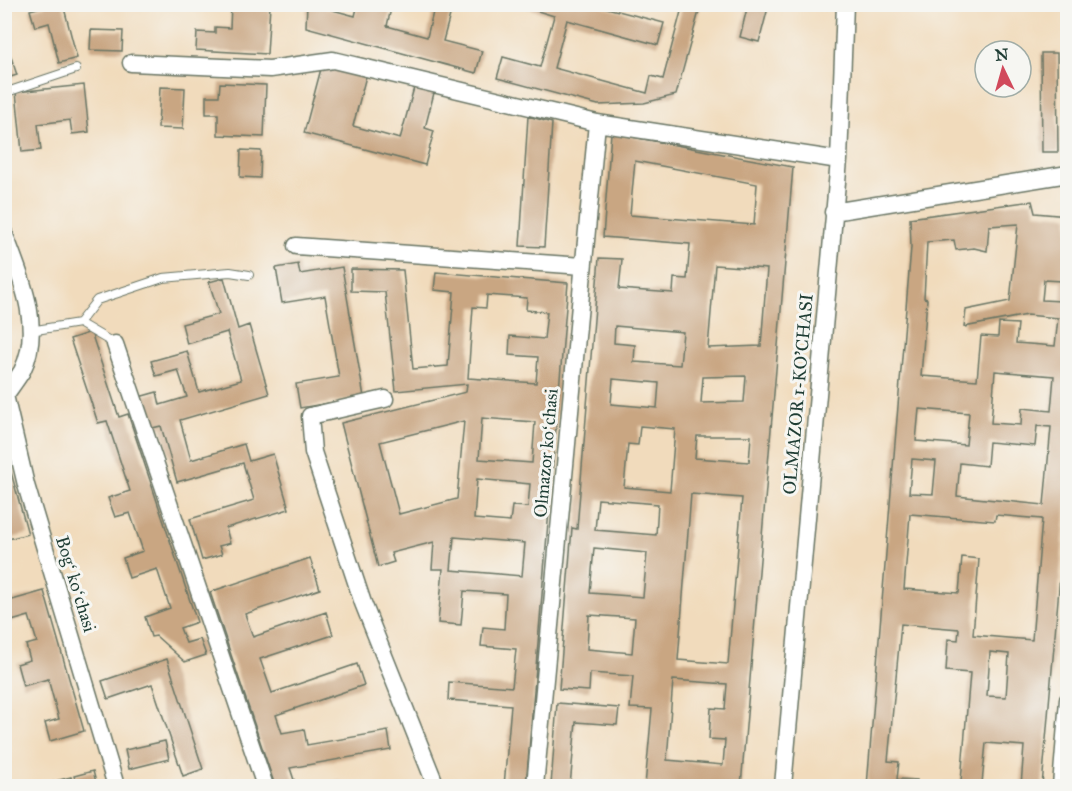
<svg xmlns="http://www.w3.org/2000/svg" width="1072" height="791" font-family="'IM FELL Great Primer',serif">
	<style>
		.building { fill: #c9a682; fill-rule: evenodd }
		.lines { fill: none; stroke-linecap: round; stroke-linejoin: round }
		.service-casing { stroke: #687464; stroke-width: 10 }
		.minor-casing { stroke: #687464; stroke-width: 19 }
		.service { stroke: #fff; stroke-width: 8 }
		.minor { stroke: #fff; stroke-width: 16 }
		.labels { text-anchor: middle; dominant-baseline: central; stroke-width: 6; stroke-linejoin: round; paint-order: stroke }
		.street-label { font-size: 18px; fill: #1f3d34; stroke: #f6f6f2 }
	</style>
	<rect width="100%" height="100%" fill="#f6f6f2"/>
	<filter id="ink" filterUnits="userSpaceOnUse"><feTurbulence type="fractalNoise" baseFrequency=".0167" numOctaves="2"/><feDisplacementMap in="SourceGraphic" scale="12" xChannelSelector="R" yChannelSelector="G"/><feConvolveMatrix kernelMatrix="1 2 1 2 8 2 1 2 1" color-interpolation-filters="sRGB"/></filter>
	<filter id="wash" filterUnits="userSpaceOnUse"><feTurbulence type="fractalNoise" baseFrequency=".008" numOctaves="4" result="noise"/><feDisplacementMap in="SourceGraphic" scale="24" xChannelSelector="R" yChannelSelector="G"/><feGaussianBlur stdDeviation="1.35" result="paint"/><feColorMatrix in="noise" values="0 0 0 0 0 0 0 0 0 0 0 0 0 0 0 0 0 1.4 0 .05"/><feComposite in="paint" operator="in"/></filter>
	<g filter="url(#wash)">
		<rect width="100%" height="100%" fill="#f1dbbc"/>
		<g id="blocks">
			<path class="building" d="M45 4H63L77 58 59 63 49 23 35 27 30 10 45 6Z
				M307 4H325V8L355 16 358 4H392L387 26 427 37 435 4H453L443 41 482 51 476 73 306 27Z
				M515 4H604L603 7 664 23 658 45 567 20 554 68 647 93 651 76 663 79 683 4H701L676 95 644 103 598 105 497 78 503 57 540 67 554 16Z
				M748 4H769L759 42 740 37Z
				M231 5H270L267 54 196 50 197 32 215 33V27L230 28Z
				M91 30 123 31 122 51 90 50Z
				M4 36 17 75 4 79Z
				M1041 53H1057L1058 152H1042Z
				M322 65 366 76 353 126 400 139 415 84 435 89 425 128 434 131 425 165 304 133Z
				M220 83 266 85 264 137 218 135V114H206V96H219Z
				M84 85 89 132 72 134 70 120 38 124 41 150 22 152 16 92Z
				M160 87 185 88 183 129 158 128Z
				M528 116 552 123 544 247 520 246Z
				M611 133 793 167 741 786H645L652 709 630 708 633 676 590 673 589 691 559 689 572 528 577 529 599 258 622 259 619 289 673 293 674 278 687 279 690 244 603 237ZM635 161 757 184 754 225 630 215ZM715 265 767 269 761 346 708 348ZM615 326 683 332 680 365 634 362 635 345 614 343ZM746 376 744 402 701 403 703 377ZM613 379 659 383 657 408 611 404ZM640 426 675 429 670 491 624 487 628 444 638 445ZM697 436H751L749 462 695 458ZM691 494 742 498 728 664 678 660ZM598 499 658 504 656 535 595 530ZM594 548 647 553 643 597 590 593ZM589 615 635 618 632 653 587 649ZM673 680 727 684 725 709 711 708 709 739 725 740 723 765 667 760Z
				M241 150 261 151 260 178 240 177Z
				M1032 201 1035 213 1068 216V483L1042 786H1021L1024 746 986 743 982 783H978L977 786H944V782L961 783V781L970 673 946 671 948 639 958 640 959 629 901 624 888 761 899 762 897 779 917 780 916 786H867L911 247 910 218ZM1018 224 1010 301 966 310 964 327 1027 315 1058 318 1055 346 1016 343 1018 324 999 323 998 337 981 336 977 380 921 376 927 299 924 298 927 242 954 240 956 250 974 248 987 251 989 226ZM1044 280 1062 281 1061 301 1042 300ZM995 371 1054 376 1051 411 1022 408 1021 425 991 423ZM919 409 969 413 966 445 916 441ZM1037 426 1051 427 1044 505 957 496 960 463 987 466 989 442 1035 446ZM912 459 936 461 933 494 909 493ZM910 514 995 521 996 515 1042 519 1032 640 973 635 979 559 962 557 959 593 904 589ZM990 652 1009 654 1006 697 987 696Z
				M298 264 300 274 342 267 364 397 300 408 296 384 339 377 325 296 282 303 276 268Z
				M351 269 403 270 413 369 448 366 454 292 434 290 436 272 568 283 526 786H504L511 705 448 700 449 682 512 687 516 649 481 646 483 627 504 629 506 594 464 591 461 625 438 623 443 569H432L434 542 391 553 394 562 378 567 341 423 466 392 467 384 396 391 385 292 351 291ZM487 295 527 298 526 310 547 312 544 339 510 336 509 355 538 357 536 383 468 378 473 307 486 308ZM482 418 535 422 532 463 479 459ZM464 421 457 499 399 514 380 442ZM477 479 530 484 528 507 512 506 510 522 474 519ZM454 537 525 543 522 576 451 570Z
				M224 278 238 329 249 325 269 394 180 420 191 460 244 444 249 461 273 454 289 509 226 528 230 543 219 546 222 554 202 560 190 519 254 500 243 463 177 482 161 426 148 429 139 397 157 392 160 405 187 397 178 370 156 376 151 361 187 351 199 392 241 380 227 332 187 344 182 324 219 314 209 282Z
				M91 332 119 417 128 414 197 622 180 628 186 643 200 639 206 655 185 662 156 636 151 637 145 617 170 608 157 569 129 578 123 558 143 551 130 513 115 517 108 498 130 491 107 421 98 423 70 339Z
				M4 447 28 534 4 540V523L8 522 4 511Z
				M310 558 320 589 245 614 253 637 326 612 333 635 260 659 272 693 357 664 364 685 276 715 282 733 304 729 307 745 388 731 391 750 290 768 296 786H275L210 592Z
				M44 591 84 731 50 741 45 723 59 719 48 679 23 686 17 664 30 660 26 645 37 642 29 616 5 623V602Z
				M167 659 203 769 183 776 152 684 108 699 102 681Z
				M557 703 619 708 617 725 576 722 570 786H551Z
				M165 741 169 759 129 769 125 750Z
				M93 771 97 786H77L74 776Z
				M71 777 73 786H37Z
				M341 781 342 786H316V785Z"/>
		</g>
	</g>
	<g filter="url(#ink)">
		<use href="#blocks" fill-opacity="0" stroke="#687464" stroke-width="1.5"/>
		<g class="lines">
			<defs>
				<path id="service" d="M4 93 76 69
					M79 323 97 300 163 278 230 272 249 275
					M30 331 79 323 115 344"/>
				<path id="minor" d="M131 63 270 69 333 60 597 123 839 160
					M833 212 1068 174
					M4 233C20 275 44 327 22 371 17 379 11 387 6 394
					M296 246 583 266
					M115 344 265 786
					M4 391 26 485 116 786
					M385 399 310 416 313 452 363 603 436 786
					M535 786 597 123
					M783 786 839 160 845 4
					M1061 786 1068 700"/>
			</defs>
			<use href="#service" class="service-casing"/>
			<use href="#minor" class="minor-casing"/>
			<use href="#service" class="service"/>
			<use href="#minor" class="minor"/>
		</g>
	</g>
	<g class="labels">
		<g class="street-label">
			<text transform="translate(798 394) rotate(-85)">OLMAZOR 1-KO'CHASI</text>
			<text transform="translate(546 453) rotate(-85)">Olmazor koʻchasi</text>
			<text transform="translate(76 584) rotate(73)">Bogʻ koʻchasi</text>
		</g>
	</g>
	<rect width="1072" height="791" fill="none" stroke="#f6f6f2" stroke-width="24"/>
	<g transform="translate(1003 69) rotate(355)"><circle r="28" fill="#f6f6f2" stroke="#a0aca6" stroke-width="1.5"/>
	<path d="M0-4.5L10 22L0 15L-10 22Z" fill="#d1495b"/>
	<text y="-9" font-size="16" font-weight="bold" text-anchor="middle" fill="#1f3d34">N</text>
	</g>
</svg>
